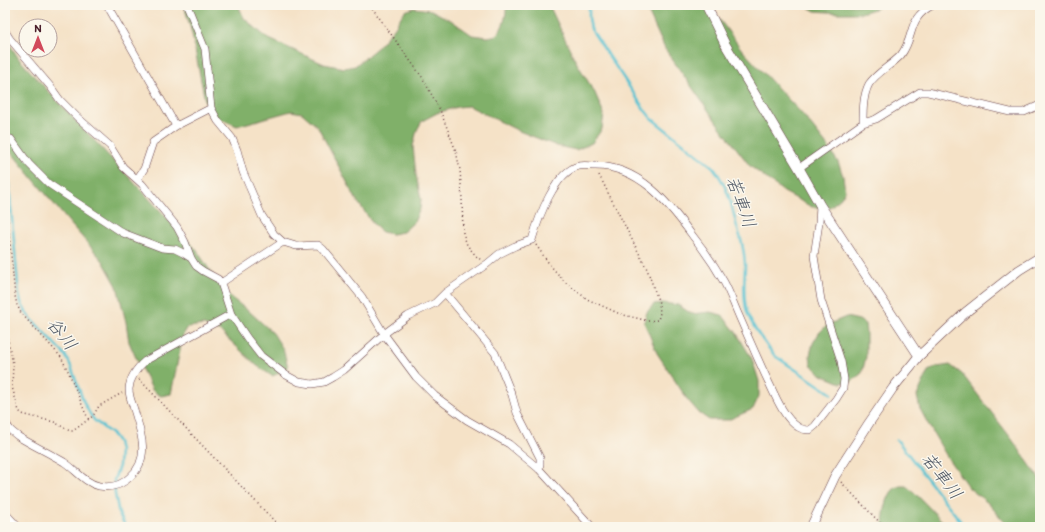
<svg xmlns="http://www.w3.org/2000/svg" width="1045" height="532" font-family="Itim,'Klee One',sans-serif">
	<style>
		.forest { fill: #80b069; stroke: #65684a }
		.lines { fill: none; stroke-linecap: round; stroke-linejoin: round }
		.stream { stroke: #57c2d2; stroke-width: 2.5 }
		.minor-casing { stroke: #643c42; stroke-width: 8 }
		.tertiary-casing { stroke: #643c42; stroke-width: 10 }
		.path { stroke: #643c42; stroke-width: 1.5; stroke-dasharray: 1 3; stroke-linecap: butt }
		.minor { stroke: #fff; stroke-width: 7 }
		.tertiary { stroke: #fff; stroke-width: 9 }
		.labels { text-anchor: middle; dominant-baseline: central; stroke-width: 3; stroke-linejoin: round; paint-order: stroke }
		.water-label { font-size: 18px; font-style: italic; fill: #4f5865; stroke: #fbf7ec }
	</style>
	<rect width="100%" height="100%" fill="#fbf7ec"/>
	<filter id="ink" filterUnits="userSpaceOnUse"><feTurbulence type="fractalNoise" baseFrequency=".025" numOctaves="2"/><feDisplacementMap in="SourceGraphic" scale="8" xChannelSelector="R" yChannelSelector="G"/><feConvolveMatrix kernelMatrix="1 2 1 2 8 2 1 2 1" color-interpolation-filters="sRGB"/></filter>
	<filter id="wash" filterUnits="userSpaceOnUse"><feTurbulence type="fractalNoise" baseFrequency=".012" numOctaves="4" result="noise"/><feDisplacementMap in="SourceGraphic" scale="16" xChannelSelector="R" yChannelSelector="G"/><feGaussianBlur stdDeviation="0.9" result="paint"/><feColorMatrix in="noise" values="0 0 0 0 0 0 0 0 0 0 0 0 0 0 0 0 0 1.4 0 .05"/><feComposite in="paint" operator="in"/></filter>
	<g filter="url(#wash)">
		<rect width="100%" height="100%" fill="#f5e2c7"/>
		<path class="forest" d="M184 5H238L244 18 267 38 324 64 344 68 355 66 378 47 395 27 402 15 405 11 414 8 431 10 452 21 472 35 488 37 497 35C503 27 507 16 506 5H549L575 60 595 93 604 114 602 129 592 143 576 150 557 146 519 131 469 106 457 107 437 113 422 121 417 130 413 146 416 175 421 200 420 209 414 222 403 232 392 234 382 232 374 225 357 201 318 127 302 113 291 111 237 126 212 115 205 101 192 34Z
			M645 5H709L742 50 803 115 826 144 838 162 843 176 845 191 841 198 830 207H812L784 192 750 166 720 127 665 49Z
			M804 5H881L878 8 861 13H840L815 11Z
			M5 37 19 59 62 106 141 190 195 248 225 293 251 313 273 333 283 349 288 367 285 371 272 376 256 365 221 332 204 325 188 327 183 335 171 394 161 396 153 391 136 358 129 342 126 322 117 286 103 261 68 221 16 158 5 145Z
			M663 303 678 305 692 314 710 312 722 315 736 332 752 359 759 381V396L753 409 728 420H709L699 413 687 399 657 353 644 322 647 312 654 304Z
			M846 317 859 320 865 324 866 333V357L862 373 851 382 841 383 822 375 811 365 810 355 813 343 819 333 827 325Z
			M950 365 962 374 1011 438 1040 479V527H1009L988 503 969 488 949 460 932 431 920 409 917 396 928 371 937 367Z
			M900 486H906L915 493 948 527H883C883 516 886 496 894 489 894 488 900 486 900 486Z"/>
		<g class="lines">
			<path class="stream" d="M589 5V18L591 29 644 109 651 118 713 167C728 187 731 203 737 227 741 238 744 250 745 263 745 278 742 297 747 312 751 325 766 345 775 356L832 394
				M5 143 19 295 22 305 28 315 65 355 70 364 84 403 90 414 94 420 114 436 118 442 120 451 119 466 114 480 115 494 119 514 126 527
				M897 440 965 527"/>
		</g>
	</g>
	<g filter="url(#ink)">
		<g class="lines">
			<defs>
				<path id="minor" d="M107 5 176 126
					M187 5 205 49 211 108 218 121 232 138 237 150 243 172 262 216 274 234 283 242 296 246 318 245 323 249 362 297 384 334 416 377 435 396 467 420 509 444 539 469 592 527
					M5 31 10 39 50 86 60 100 77 117 110 146 123 167 142 184 177 227 185 242 191 258 196 266 203 271 218 279 221 283 231 314 247 338 261 356 286 375 299 382 312 384 324 382 333 377 344 370 384 334 408 316 435 303 445 293 487 264 499 254 515 246 532 240C538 219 555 171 579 166 584 165 590 166 595 166 639 166 668 202 692 235 704 250 715 266 724 282 730 293 734 305 739 316 749 339 759 362 770 385 776 398 785 419 798 427 801 429 806 430 810 430L815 426 836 399 843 388 844 379 841 361 821 300 814 256 819 223 820 205
					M863 123C863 111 863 95 869 84 877 72 892 65 901 55 916 35 906 19 933 5
					M5 138 11 139 29 164 49 184 123 233 162 248 175 249 183 253 191 258
					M799 168 863 123 876 119 920 92H928L1010 112H1024L1040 105
					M137 179 144 169 153 142 176 126 211 108
					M221 283 283 242
					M445 293 495 353 512 395 517 413 540 458V464L539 469
					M5 420C7 428 12 432 19 437 34 446 49 453 64 462 76 470 85 483 99 486 111 488 122 485 130 477 152 458 140 430 133 406 131 401 129 394 129 389 130 377 137 368 145 361L231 314
					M5 513 18 527"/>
				<path id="tertiary" d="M706 5 725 44 799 168 820 205 919 356
					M811 527 835 476 869 423 893 388 919 356 966 312 1019 270 1040 257"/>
			</defs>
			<use href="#minor" class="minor-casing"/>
			<use href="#tertiary" class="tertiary-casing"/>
			<path class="path" d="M370 5 422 77 440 110 456 151 460 170 462 199 463 233 467 245 476 256 481 260
				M5 121 9 131
				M5 193 15 296 17 305 21 313 61 357 69 373 85 412 89 420
				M5 245H10
				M536 245 550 265 565 282 587 299 620 314 648 321 658 320 660 313 659 303 647 269 598 173
				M5 326 13 364 12 387 19 411 22 414 54 422 70 431H73L93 416 99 406 122 393
				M139 379 280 527
				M841 482 884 527"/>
			<use href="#minor" class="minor"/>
			<use href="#tertiary" class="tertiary"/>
		</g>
	</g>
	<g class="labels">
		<g class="water-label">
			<text transform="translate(741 202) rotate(70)">若車川</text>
			<text transform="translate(62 334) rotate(52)">谷川</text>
			<text transform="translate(942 476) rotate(52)">若車川</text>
		</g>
	</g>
	<rect width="1045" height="532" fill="none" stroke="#fbf7ec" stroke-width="20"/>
	<g transform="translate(38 38)"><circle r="19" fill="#fbf7ec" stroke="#b4a19f"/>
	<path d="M0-3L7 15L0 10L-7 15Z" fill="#d1495b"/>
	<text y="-6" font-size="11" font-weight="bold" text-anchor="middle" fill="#4a1f2b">N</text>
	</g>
</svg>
